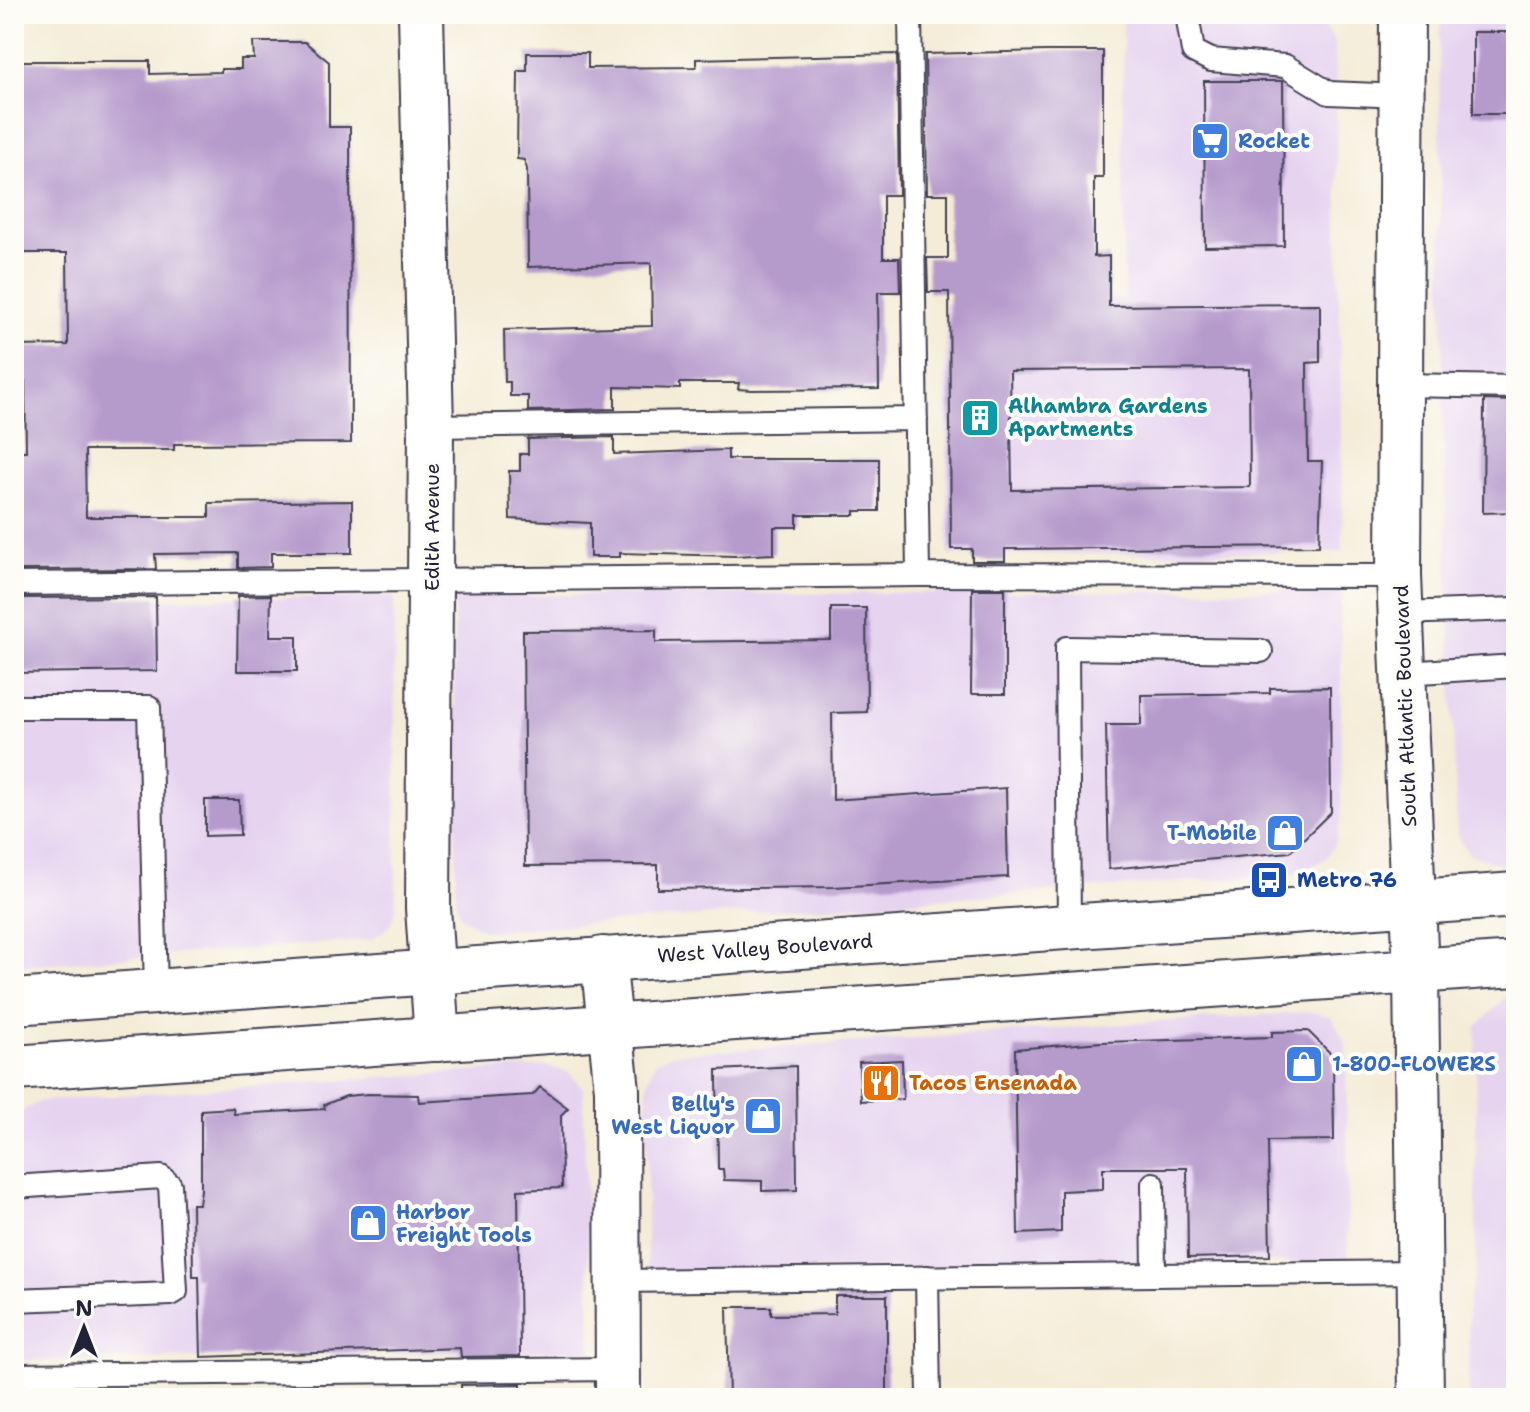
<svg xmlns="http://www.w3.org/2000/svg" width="1530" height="1412" font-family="'Shantell Sans',sans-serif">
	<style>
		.built { fill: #e6d3f0 }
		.building { fill: #b59acc; fill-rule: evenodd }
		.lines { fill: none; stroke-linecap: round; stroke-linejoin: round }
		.lane-casing { stroke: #424052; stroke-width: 26 }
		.street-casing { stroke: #424052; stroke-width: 48 }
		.primary-casing { stroke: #424052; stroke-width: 48 }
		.lane { stroke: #fff; stroke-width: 22 }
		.street { stroke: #fff; stroke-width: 44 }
		.primary { stroke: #fff; stroke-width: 44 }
		.labels { text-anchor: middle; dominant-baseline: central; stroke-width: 8; stroke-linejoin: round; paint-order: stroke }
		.shop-label { font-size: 20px; font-weight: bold; fill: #366cbe; stroke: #fdfcf7; text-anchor: start }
		.culture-label { font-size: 20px; font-weight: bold; fill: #0d838f; stroke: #fdfcf7; text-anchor: start }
		.street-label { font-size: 20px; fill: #22223b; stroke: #fdfcf7 }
		.transit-label { font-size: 20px; font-weight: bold; fill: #164399; stroke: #fdfcf7; text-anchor: start }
		.food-label { font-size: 20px; font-weight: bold; fill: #c56008; stroke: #fdfcf7; text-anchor: start }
	</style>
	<rect width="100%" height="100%" fill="#fdfcf7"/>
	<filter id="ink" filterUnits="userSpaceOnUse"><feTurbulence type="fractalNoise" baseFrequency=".0125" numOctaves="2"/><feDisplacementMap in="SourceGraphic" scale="16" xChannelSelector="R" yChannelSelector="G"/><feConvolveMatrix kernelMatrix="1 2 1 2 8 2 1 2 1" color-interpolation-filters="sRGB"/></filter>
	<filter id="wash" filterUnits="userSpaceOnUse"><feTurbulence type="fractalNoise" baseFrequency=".006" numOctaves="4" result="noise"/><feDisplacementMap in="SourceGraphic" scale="32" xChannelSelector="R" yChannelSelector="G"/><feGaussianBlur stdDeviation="1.8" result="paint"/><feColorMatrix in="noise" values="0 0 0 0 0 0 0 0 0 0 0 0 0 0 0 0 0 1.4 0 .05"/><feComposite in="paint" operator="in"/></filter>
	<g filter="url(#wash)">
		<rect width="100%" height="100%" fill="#f4ecd7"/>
		<path class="built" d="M1123 14H1310L1320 17 1335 43 1343 552 948 555 945 303 1124 299Z
			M1450 14H1516V864L1501 865 1469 854 1457 835 1444 461 1439 36 1442 21Z
			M1341 590V820L1336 842 1325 859 1296 874 485 931 462 918 456 905 454 596Z
			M394 597 396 909 390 926 370 940 14 966V600Z
			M1506 997H1516V1398H1469L1468 1304 1476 1268V1027Z
			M1311 1012 1331 1017 1346 1043 1348 1261 647 1272V1083L655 1062 672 1054Z
			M545 1066 569 1072 583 1088 591 1350 14 1361V1122L25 1109 41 1101Z"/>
		<g id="blocks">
			<path class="building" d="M1473 32H1516V114H1473Z
				M253 42H305L329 62V127H350L351 443 174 444V450H85L86 517H209V503L352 501V553H271V567L238 568V553L155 554 156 569 14 570V451H26L25 381H14V346L68 345 67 253H14V61H150V74L221 72V69H241V59H254Z
				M1045 51H1103V178H1094V257L1109 256V306L1320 304V362L1307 363 1308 461H1322L1319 546 1005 549V561H972V549H951L949 292H928L927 258H948V194H927L925 54ZM1249 369 1250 487 1012 490 1010 371Z
				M527 53H588V68L696 67V59L897 54 899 195H883V258H899L900 292H878L879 389 752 390 738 389 739 383H680V389L615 387V409L528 411V396H510V382H505L504 330 652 326 651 263 528 267 527 169 524 160 517 159 518 71H527Z
				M1204 81H1283L1284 246 1205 247Z
				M1484 400 1516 401V512L1483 513Z
				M614 437V454L728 450V459H879V511H855V515H797V527H774V554L735 556 620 553V557H590V523L510 519 509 471H520V454H528V439Z
				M972 589H1005V694H971Z
				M271 595 270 636H297V671H237L238 596Z
				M156 597 157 671 14 673V598Z
				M831 608H866L867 712 832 713 833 800 1006 788 1008 877 834 887 658 889V865L525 866 523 631 656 630V642L831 640Z
				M1330 687 1331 812 1290 852 1109 869 1106 725H1141V695L1270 693V688Z
				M205 800H239L240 835 205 836Z
				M1308 1031 1333 1056 1334 1140 1268 1141 1270 1256 1188 1258 1187 1168H1103V1189L1061 1191V1232L1018 1234 1015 1049 1102 1042 1272 1037V1032Z
				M902 1060 903 1099 861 1101 859 1062Z
				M796 1066 797 1190 762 1191V1181L724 1180 723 1169H718L717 1070Z
				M540 1087 568 1108 561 1115 562 1188 518 1190 520 1356 461 1357 460 1348 201 1357 199 1277H193L192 1204H199L201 1190V1110L233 1108 234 1114 325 1109 324 1105 346 1096 368 1094 418 1095 419 1102 533 1095Z
				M835 1296H887V1398H729L727 1307H771V1315L835 1314Z
				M521 1384V1398H461V1385Z"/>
		</g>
	</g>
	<g filter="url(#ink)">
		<use href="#blocks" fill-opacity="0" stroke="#424052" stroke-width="2"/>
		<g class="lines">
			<defs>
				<path id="lane" d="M910 14 918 575
					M1187 14 1193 51 1211 60 1285 66 1329 93 1402 96
					M1400 385 1516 387
					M431 426 916 419
					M14 584 918 575 1399 576
					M1401 613 1516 609
					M1404 673 1516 666
					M14 707H149L156 992
					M1069 926 1067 648 1261 651
					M1153 1184 1154 1275
					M14 1187 161 1177 170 1185 176 1291 171 1294 14 1300
					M927 1277 929 1398
					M617 1281 1422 1272
					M14 1375 617 1369"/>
				<path id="street" d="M421 14 431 426 428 908 437 1039
					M603 959 617 1090 618 1398"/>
				<path id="primary" d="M1402 14 1399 576 1416 971 1421 1398
					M14 1002 1516 895
					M14 1068 1516 964"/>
			</defs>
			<use href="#lane" class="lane-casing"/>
			<use href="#street" class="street-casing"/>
			<use href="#primary" class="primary-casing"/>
			<use href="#lane" class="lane"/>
			<use href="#street" class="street"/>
			<use href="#primary" class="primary"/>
		</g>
	</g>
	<defs>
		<symbol id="supermarket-square" viewBox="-11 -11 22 22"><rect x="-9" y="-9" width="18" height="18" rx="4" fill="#3f7fe0" stroke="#fdfcf7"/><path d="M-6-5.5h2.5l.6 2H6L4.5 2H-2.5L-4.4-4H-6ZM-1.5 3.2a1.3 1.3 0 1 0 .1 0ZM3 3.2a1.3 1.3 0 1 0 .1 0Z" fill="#fff"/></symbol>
		<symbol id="building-square" viewBox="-11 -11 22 22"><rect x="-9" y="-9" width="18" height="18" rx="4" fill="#0f9aa8" stroke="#fdfcf7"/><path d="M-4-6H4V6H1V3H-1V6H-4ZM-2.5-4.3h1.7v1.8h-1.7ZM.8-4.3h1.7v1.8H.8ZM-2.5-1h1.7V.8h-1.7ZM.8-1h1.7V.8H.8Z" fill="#fff"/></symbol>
		<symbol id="shop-square" viewBox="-11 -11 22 22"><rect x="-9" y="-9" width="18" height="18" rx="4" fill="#3f7fe0" stroke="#fdfcf7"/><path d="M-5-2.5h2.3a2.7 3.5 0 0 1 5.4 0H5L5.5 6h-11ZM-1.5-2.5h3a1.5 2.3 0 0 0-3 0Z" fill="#fff"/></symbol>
		<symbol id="bus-square" viewBox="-11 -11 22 22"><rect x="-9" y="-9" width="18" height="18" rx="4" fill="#1a4fb4" stroke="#fdfcf7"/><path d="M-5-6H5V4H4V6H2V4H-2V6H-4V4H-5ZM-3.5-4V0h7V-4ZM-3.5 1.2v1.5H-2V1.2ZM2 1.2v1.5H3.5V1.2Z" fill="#fff"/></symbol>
		<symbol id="restaurant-square" viewBox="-11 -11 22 22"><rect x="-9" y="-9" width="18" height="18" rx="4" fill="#e8710a" stroke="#fdfcf7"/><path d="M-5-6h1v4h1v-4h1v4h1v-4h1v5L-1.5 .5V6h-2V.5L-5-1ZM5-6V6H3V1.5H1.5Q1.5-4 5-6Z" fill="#fff"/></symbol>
	</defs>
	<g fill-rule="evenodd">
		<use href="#supermarket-square" x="1188" y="119" width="44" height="44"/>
		<use href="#building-square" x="958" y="396" width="44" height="44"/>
		<use href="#shop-square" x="1263" y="811" width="44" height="44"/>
		<use href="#bus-square" x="1247" y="858" width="44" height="44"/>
		<use href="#shop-square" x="1282" y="1042" width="44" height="44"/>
		<use href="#restaurant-square" x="859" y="1061" width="44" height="44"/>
		<use href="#shop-square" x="741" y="1094" width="44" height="44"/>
		<use href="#shop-square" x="346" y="1201" width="44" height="44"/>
	</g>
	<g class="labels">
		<g class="shop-label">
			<text x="1238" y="141">Rocket</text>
			<text x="1257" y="833" text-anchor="end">T-Mobile</text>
			<text x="1332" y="1064">1-800-FLOWERS</text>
			<text x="735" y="1104" text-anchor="end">Belly's<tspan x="735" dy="23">West Liquor</tspan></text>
			<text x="396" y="1212">Harbor<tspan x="396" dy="23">Freight Tools</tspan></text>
		</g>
		<g class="culture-label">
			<text x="1008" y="406">Alhambra Gardens<tspan x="1008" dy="23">Apartments</tspan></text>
		</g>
		<g class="street-label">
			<text transform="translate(432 527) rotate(-90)">Edith Avenue</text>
			<text transform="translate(1405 706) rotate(-92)">South Atlantic Boulevard</text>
			<text transform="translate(765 948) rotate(-4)">West Valley Boulevard</text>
		</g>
		<g class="transit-label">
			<text x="1297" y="880">Metro 76</text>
		</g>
		<g class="food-label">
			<text x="909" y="1083">Tacos Ensenada</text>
		</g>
	</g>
	<rect width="1530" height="1412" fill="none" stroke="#fdfcf7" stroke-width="48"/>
	<g transform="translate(84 1328)" stroke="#fdfcf7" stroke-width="6" paint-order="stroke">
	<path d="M0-6L14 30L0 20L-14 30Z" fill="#22223b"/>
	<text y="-12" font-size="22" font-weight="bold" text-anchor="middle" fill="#22223b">N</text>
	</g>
</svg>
